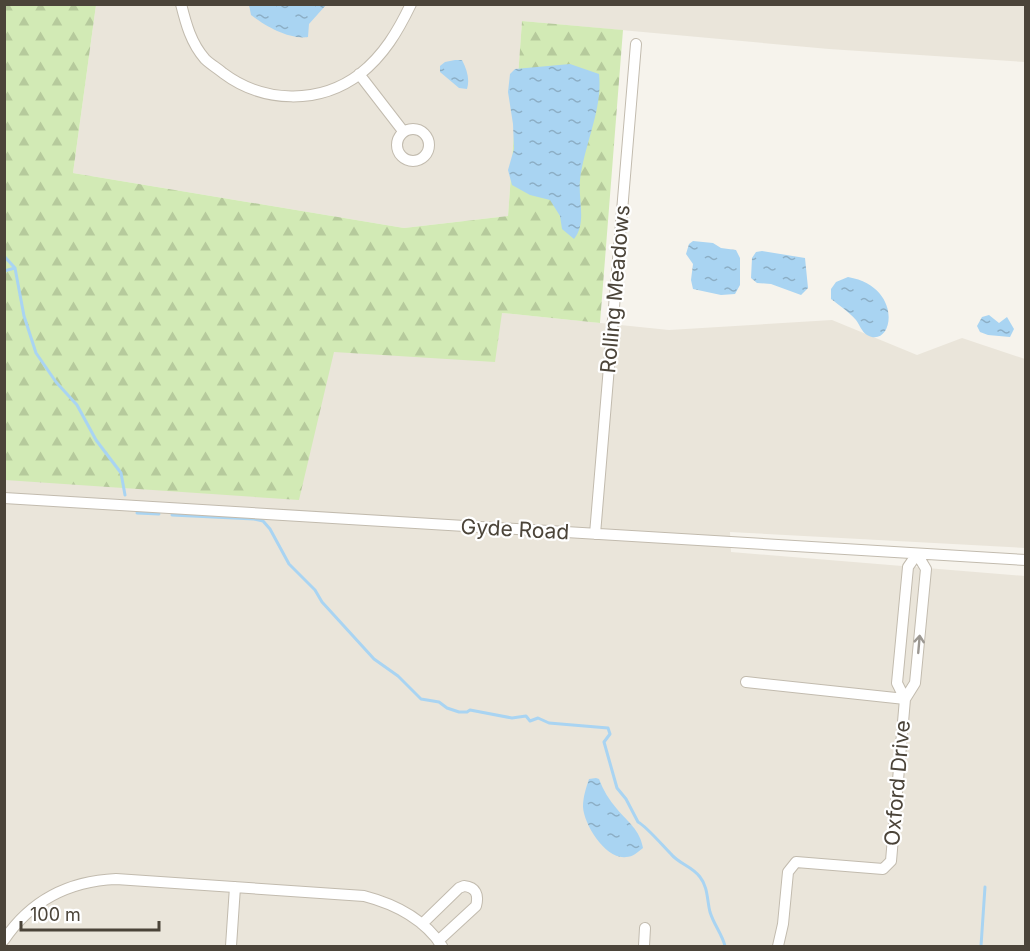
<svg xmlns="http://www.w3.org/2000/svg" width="1030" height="951" font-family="Inter,sans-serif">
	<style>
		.residential { fill: #eae5da }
		.forest { fill: url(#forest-firs) }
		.water { fill: url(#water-ripples) }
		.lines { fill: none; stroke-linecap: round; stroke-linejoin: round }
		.stream { stroke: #a9d4f2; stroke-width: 3 }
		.minor-casing { stroke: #c2bbae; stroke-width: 12 }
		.minor { stroke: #fff; stroke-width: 10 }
		.oneway { stroke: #9c9892 }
		.labels { text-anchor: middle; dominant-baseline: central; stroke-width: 4.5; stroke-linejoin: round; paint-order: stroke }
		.street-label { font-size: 21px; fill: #4b4439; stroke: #fff }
	</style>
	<defs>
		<pattern id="forest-firs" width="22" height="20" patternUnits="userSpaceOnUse" patternTransform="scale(1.5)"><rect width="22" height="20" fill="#d2eab5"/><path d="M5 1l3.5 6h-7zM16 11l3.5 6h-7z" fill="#b6ca9c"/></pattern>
		<pattern id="water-ripples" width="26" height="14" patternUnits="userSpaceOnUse" patternTransform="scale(1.5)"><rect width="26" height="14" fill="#a9d4f2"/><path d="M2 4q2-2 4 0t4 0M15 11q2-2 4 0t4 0" fill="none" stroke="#8caec5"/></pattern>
	</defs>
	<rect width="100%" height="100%" fill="#f6f3ec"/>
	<path class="residential" d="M96 5H1025V62L829 49 522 21 508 216 404 228 73 173Z
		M4 208 306 293 669 330 832 320 917 355 962 338 1025 359V548L730 532 731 552 1025 576V946H5Z"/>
	<path class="forest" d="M4 5H96L73 173 404 228 508 216 522 21 623 30 600 323 502 313 495 362 334 352 299 500 5 480Z"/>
	<path class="water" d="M249 5V4L326 5 309 24 308 37C290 40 265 26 251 15Z
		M455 60H462C467 70 470 79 467 89L459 88 440 72V66L445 62Z
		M570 64 599 74C603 109 584 145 580 180 578 200 587 223 574 239L562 229 560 216 550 200 530 195 512 185 508 170 514 149 513 124 508 92 510 74 515 69Z
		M693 241 713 243 721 248 736 250 740 258V285L735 294 721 295 693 289 691 280 693 264 686 254 689 244Z
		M762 251 805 258 808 288 801 295 771 284 757 283 751 278 752 258 756 252Z
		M848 277C905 287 893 350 867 335 861 331 860 325 856 320 849 312 839 305 831 299V289L836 282Z
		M989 315 999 323 1007 317 1014 329 1010 337 988 335 980 332 977 326 982 317Z
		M596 778 599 779C603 790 609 800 617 809 628 822 640 830 643 848 638 852 633 857 626 857 606 860 584 825 583 807 583 797 586 788 589 779Z"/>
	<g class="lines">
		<path class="stream" d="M4 256 15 268 24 316 36 353 56 382 77 405 96 440 121 473 125 495
			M4 271 15 268
			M137 513 159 514
			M172 515 254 519 263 521 270 529 289 564 315 590 322 602 374 659 398 676 421 699 439 702 447 708 459 712H467L470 710 512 718 526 716 530 721 538 718 549 723 608 728 610 734 604 742 617 788 626 799 638 822C646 826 663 846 671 854 679 864 692 866 700 877 708 887 707 900 710 912 714 925 722 934 725 946
			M981 946 985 887"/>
		<defs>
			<path id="minor" d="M181 4C186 24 191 43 205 59 210 64 217 68 223 73 263 103 319 105 360 74 384 55 398 31 411 4
				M359 74 403 131
				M397 145a16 16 0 1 1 32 0a16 16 0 1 1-32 0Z
				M4 498 1026 560
				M595 534 636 44
				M746 682 905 699
				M422 924 459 888 464 886C476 887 479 895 476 906L438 941
				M4 940C31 900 70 881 116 879L364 896C395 904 424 919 442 946
				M231 946 235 887
				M644 946 645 928
				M778 946 783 924 788 872 796 862 883 869 891 861 905 699 915 683 926 569 917 554 908 567 897 683 905 699"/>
		</defs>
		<use href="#minor" class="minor-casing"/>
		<use href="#minor" class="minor"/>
	</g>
	<defs><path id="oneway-shaft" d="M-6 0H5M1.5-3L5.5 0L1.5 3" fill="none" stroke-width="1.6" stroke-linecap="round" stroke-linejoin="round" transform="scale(1.5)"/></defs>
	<use class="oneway" href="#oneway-shaft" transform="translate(919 644) rotate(-85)"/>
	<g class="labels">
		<g class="street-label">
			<text transform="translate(615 289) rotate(-85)">Rolling Meadows</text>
			<text transform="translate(515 529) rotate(3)">Gyde Road</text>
			<text transform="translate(897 783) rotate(-85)">Oxford Drive</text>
		</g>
	</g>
	<rect width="1030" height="951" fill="none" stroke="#4b4439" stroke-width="12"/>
	<path d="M21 921v9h138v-9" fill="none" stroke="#4b4439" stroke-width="3"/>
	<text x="30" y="921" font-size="18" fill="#4b4439" stroke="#ffffff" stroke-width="4.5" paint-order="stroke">100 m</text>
</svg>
